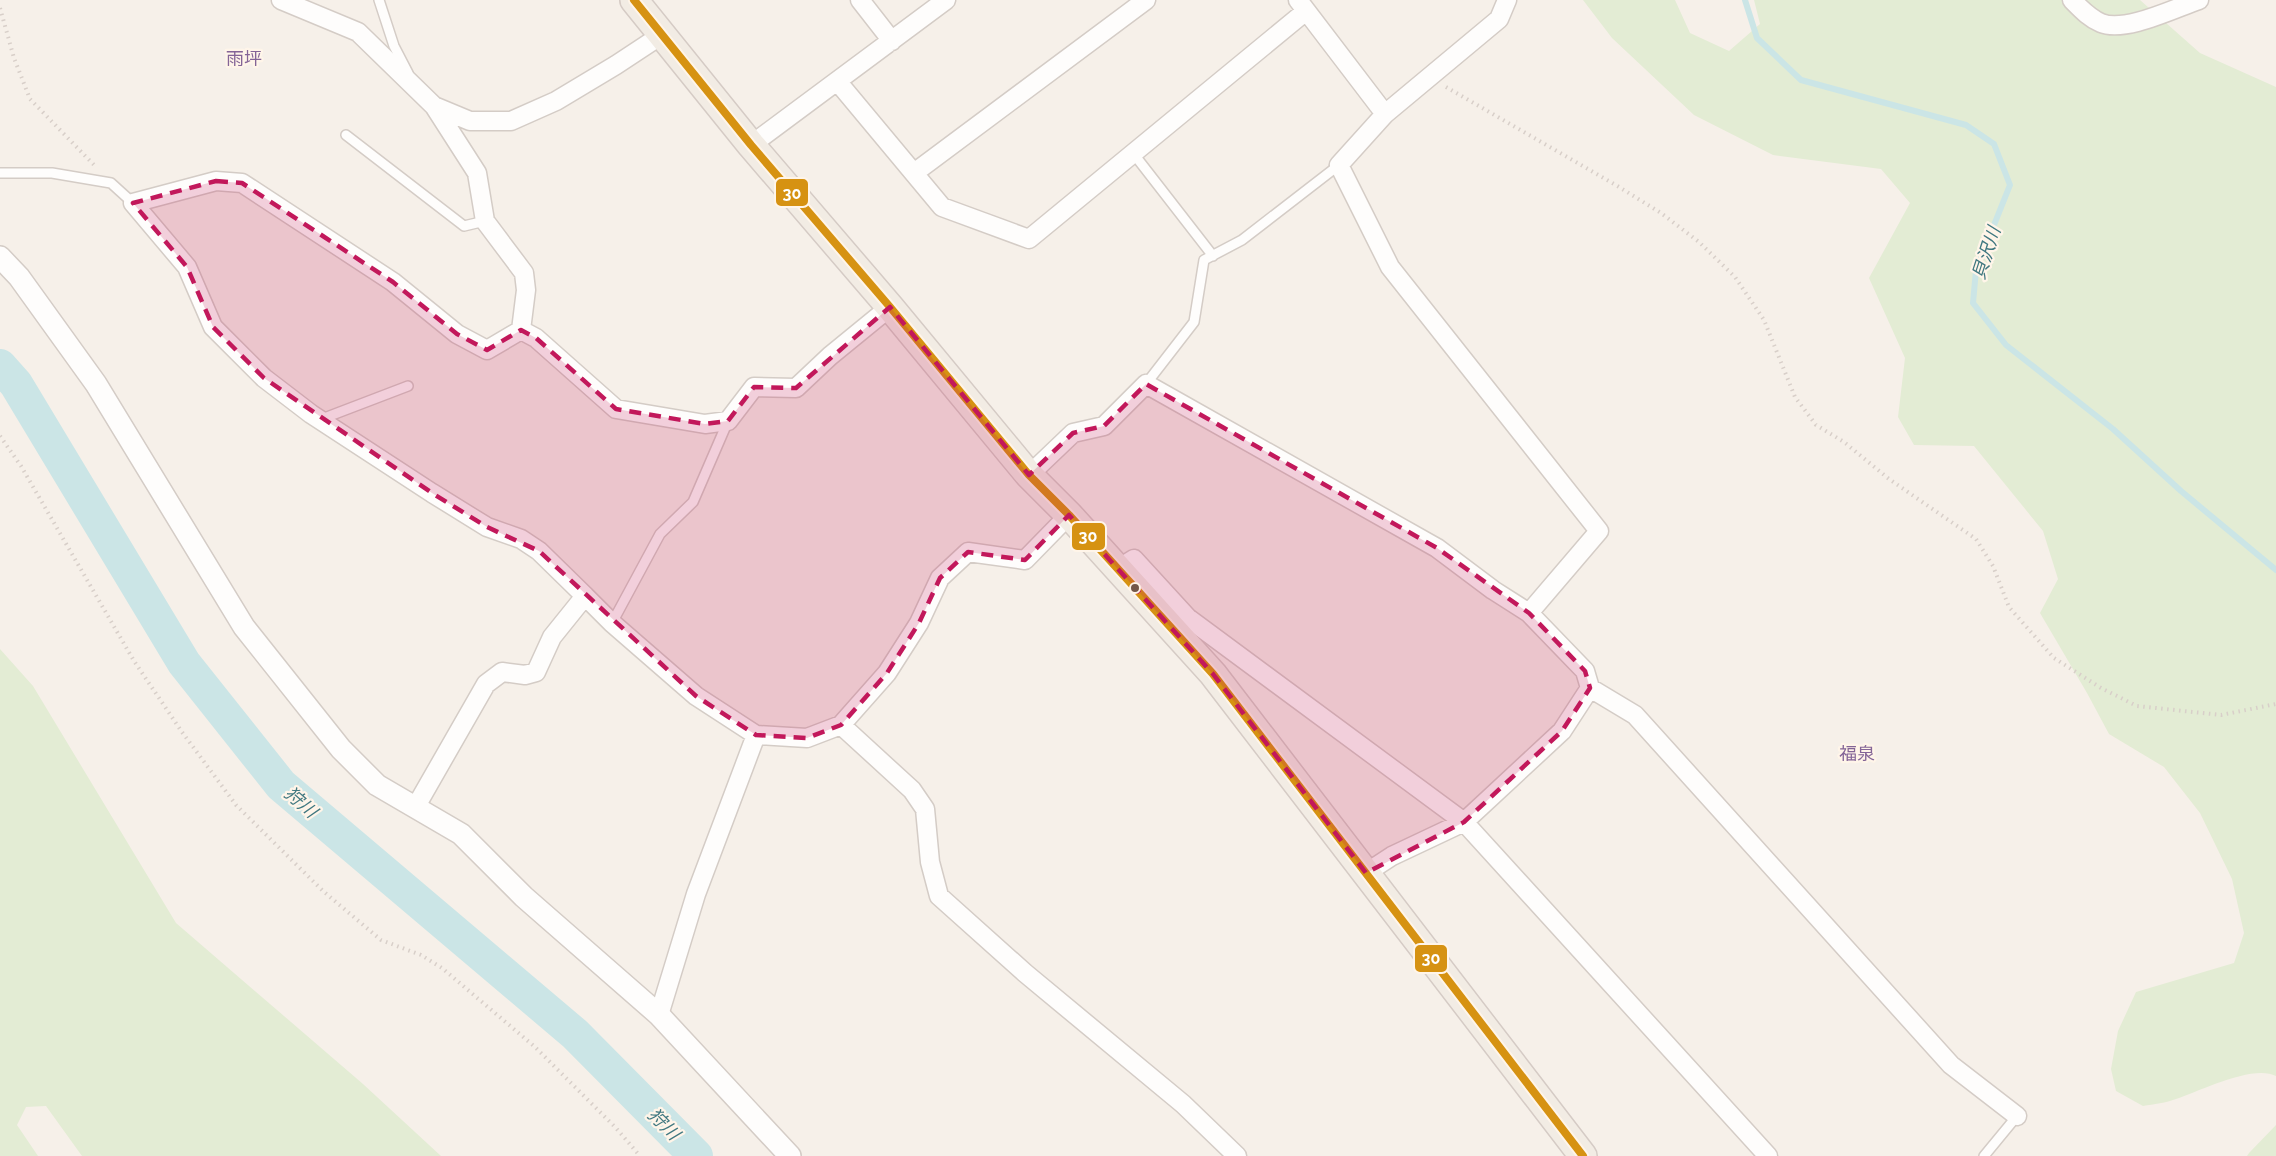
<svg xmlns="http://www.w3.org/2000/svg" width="2276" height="1156" font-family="Raleway,'Noto Sans JP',sans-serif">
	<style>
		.green { fill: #e3ecd4 }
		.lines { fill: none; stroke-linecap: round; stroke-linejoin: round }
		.stream { stroke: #cbe5e6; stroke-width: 6 }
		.river { stroke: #cbe5e6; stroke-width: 34 }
		.service-casing { stroke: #d4ccc6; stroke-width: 12 }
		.minor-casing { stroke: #d4ccc6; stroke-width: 21 }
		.tertiary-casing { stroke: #d4ccc6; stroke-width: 24 }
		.primary-casing { stroke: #d5cbc5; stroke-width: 30 }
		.path { stroke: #d8cfc9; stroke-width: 4; stroke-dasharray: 1.5 4.5; stroke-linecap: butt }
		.service { stroke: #fefdfc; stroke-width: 9 }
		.minor { stroke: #fefdfc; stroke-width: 18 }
		.tertiary { stroke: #fefdfc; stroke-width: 21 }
		.primary { stroke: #f2ece4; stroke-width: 27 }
		.bus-1-casing { stroke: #fff5e9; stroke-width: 12 }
		.bus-1 { stroke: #d69212; stroke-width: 8 }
		.marked { fill: #c2185b; fill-opacity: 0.2; stroke: #c2185b; stroke-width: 4.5; stroke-dasharray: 12 8; stroke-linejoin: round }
		.bus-dot { fill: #745749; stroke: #fff5e9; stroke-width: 2 }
		.labels { text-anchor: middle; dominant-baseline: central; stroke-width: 4.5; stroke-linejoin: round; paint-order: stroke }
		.neighbourhood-label { font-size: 18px; fill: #846597; stroke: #fff5e9 }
		.water-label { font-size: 18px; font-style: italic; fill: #407880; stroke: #fff5e9 }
		.line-badge { stroke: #fff5e9; stroke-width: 2 }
		.badge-label { font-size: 16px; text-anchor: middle; font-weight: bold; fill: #fff }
	</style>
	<rect width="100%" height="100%" fill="#f6f0e9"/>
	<path class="green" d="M1583 0H1675L1690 33 1729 51 1760 24 1754 0H2140L2200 53 2276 87V1076C2253 1064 2200 1091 2176 1099 2166 1103 2154 1104 2143 1106L2116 1091 2111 1069 2118 1031 2136 992 2234 963 2244 933 2232 879 2200 813 2164 767 2109 734 2087 693 2040 613 2058 579 2043 531 1974 446 1914 445 1898 417 1905 358 1869 278 1910 203 1881 169 1773 155 1694 115 1612 38Z
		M0 649 33 686 176 923 363 1084 441 1156H82L46 1106 26 1107 17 1125 38 1156H0Z
		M2276 1125V1156H2247L2249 1153Z"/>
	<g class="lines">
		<path class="stream" d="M1745 0 1757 38 1801 80 1966 125 1994 144 2010 185 1976 270 1973 303 2006 345 2113 429 2181 491 2276 570"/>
		<path class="river" d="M0 366 16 384 184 663 281 785 575 1034 696 1156"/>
		<defs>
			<path id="service" d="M379 0 394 46 408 73
				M346 135 464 226 485 221
				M1133 153 1213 256
				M0 173H52L111 183 133 203
				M1146 384 1194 322 1204 260 1242 240 1339 165
				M319 420 408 386
				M612 623 660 534 693 502 728 421
				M1984 1156 2017 1116"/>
			<path id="minor" d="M281 0 358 32 434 106 477 173 485 221 524 273 526 290 521 330
				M860 0 892 41
				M1298 0 1385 114
				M1507 0 1499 19 1385 114 1339 165 1390 267 1599 531 1529 613
				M2072 0C2081 9 2089 18 2101 23 2125 33 2175 8 2199 0
				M837 81 942 207 1029 239 1306 11
				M434 106 470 121H511L556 101 616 65 663 34
				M751 145 946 0
				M914 173 1146 0
				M521 330 487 350 457 334 393 282 242 183 216 181 133 203 187 267 213 327 264 378 311 414 432 493 487 527 521 539 539 551 585 596
				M521 330 536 338 616 409 705 424 728 421 754 387 796 388 830 356 890 307
				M1029 475 1073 433 1104 426 1146 384 1437 548 1493 590 1529 613 1585 671 1590 688 1635 715 1951 1065 2017 1116
				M1118 569 1134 559 1188 618 1464 822 1768 1156
				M841 725 912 790 925 809 930 862 939 896 1025 973 1183 1104 1237 1156
				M415 808 486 684 502 672 525 675 536 672 552 637 585 596 612 623 696 696 756 735 807 738 841 725 887 673 919 623 940 578 968 552 1025 560 1069 515
				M1366 873 1392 856 1464 822 1562 731 1590 688
				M659 1015 696 894 756 735"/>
			<path id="tertiary" d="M0 257 19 277 96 384 244 627 341 749 377 785 461 834 524 897 659 1015 790 1156"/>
			<path id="primary" d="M634 0 751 145 890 307 1029 475 1069 515 1213 674 1583 1156"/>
		</defs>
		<use href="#service" class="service-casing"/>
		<use href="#minor" class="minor-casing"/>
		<use href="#tertiary" class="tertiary-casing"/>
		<use href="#primary" class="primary-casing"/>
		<path class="path" d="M0 8 14 58 30 99 96 167
			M1446 87 1619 187 1661 213 1699 242 1735 277 1764 320 1795 397 1816 425 1844 442 1889 479 1976 539 1993 566 2009 607 2054 658 2101 688 2137 706 2221 715 2276 704
			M0 436 21 466 134 661 182 732 236 805 323 891 381 940 421 955 442 968 535 1047 616 1128 640 1156"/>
		<use href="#service" class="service"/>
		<use href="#minor" class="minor"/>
		<use href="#tertiary" class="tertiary"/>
		<use href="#primary" class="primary"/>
		<defs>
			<path id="bus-1" d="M634 0 751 145 890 307 1029 475 1069 515 1213 674 1583 1156"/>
		</defs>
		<use href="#bus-1" class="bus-1-casing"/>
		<use href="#bus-1" class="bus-1"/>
	</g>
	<path class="marked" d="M216 181 242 183 393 282 457 334 487 350 521 330 536 338 616 409 705 424 728 421 754 387 796 388 890 307 1029 475 1073 433 1104 426 1146 384 1437 548 1529 613 1585 671 1590 688 1562 731 1464 822 1366 873 1213 674 1069 515 1025 560 968 552 940 578 919 623 887 673 841 725 807 738 756 735 696 696 539 551 487 527 432 493 264 378 213 327 187 267 133 203Z"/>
	<circle class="bus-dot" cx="1135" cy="588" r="5"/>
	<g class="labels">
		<g class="neighbourhood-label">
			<text x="244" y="58">雨坪</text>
			<text x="1857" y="753">福泉</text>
		</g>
		<g class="water-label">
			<text transform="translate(1986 253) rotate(-72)">貝沢川</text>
			<text transform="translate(301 802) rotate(41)">狩川</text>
			<text transform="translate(664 1124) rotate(45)">狩川</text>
		</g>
	</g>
	<g class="line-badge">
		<rect x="775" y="178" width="34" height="29" rx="6" fill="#d69212"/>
		<rect x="1071" y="522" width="35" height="29" rx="6" fill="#d69212"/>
		<rect x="1414" y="944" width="34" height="29" rx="6" fill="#d69212"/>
	</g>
	<g class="badge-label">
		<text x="792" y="199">30</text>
		<text x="1088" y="542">30</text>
		<text x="1431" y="964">30</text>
	</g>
</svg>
